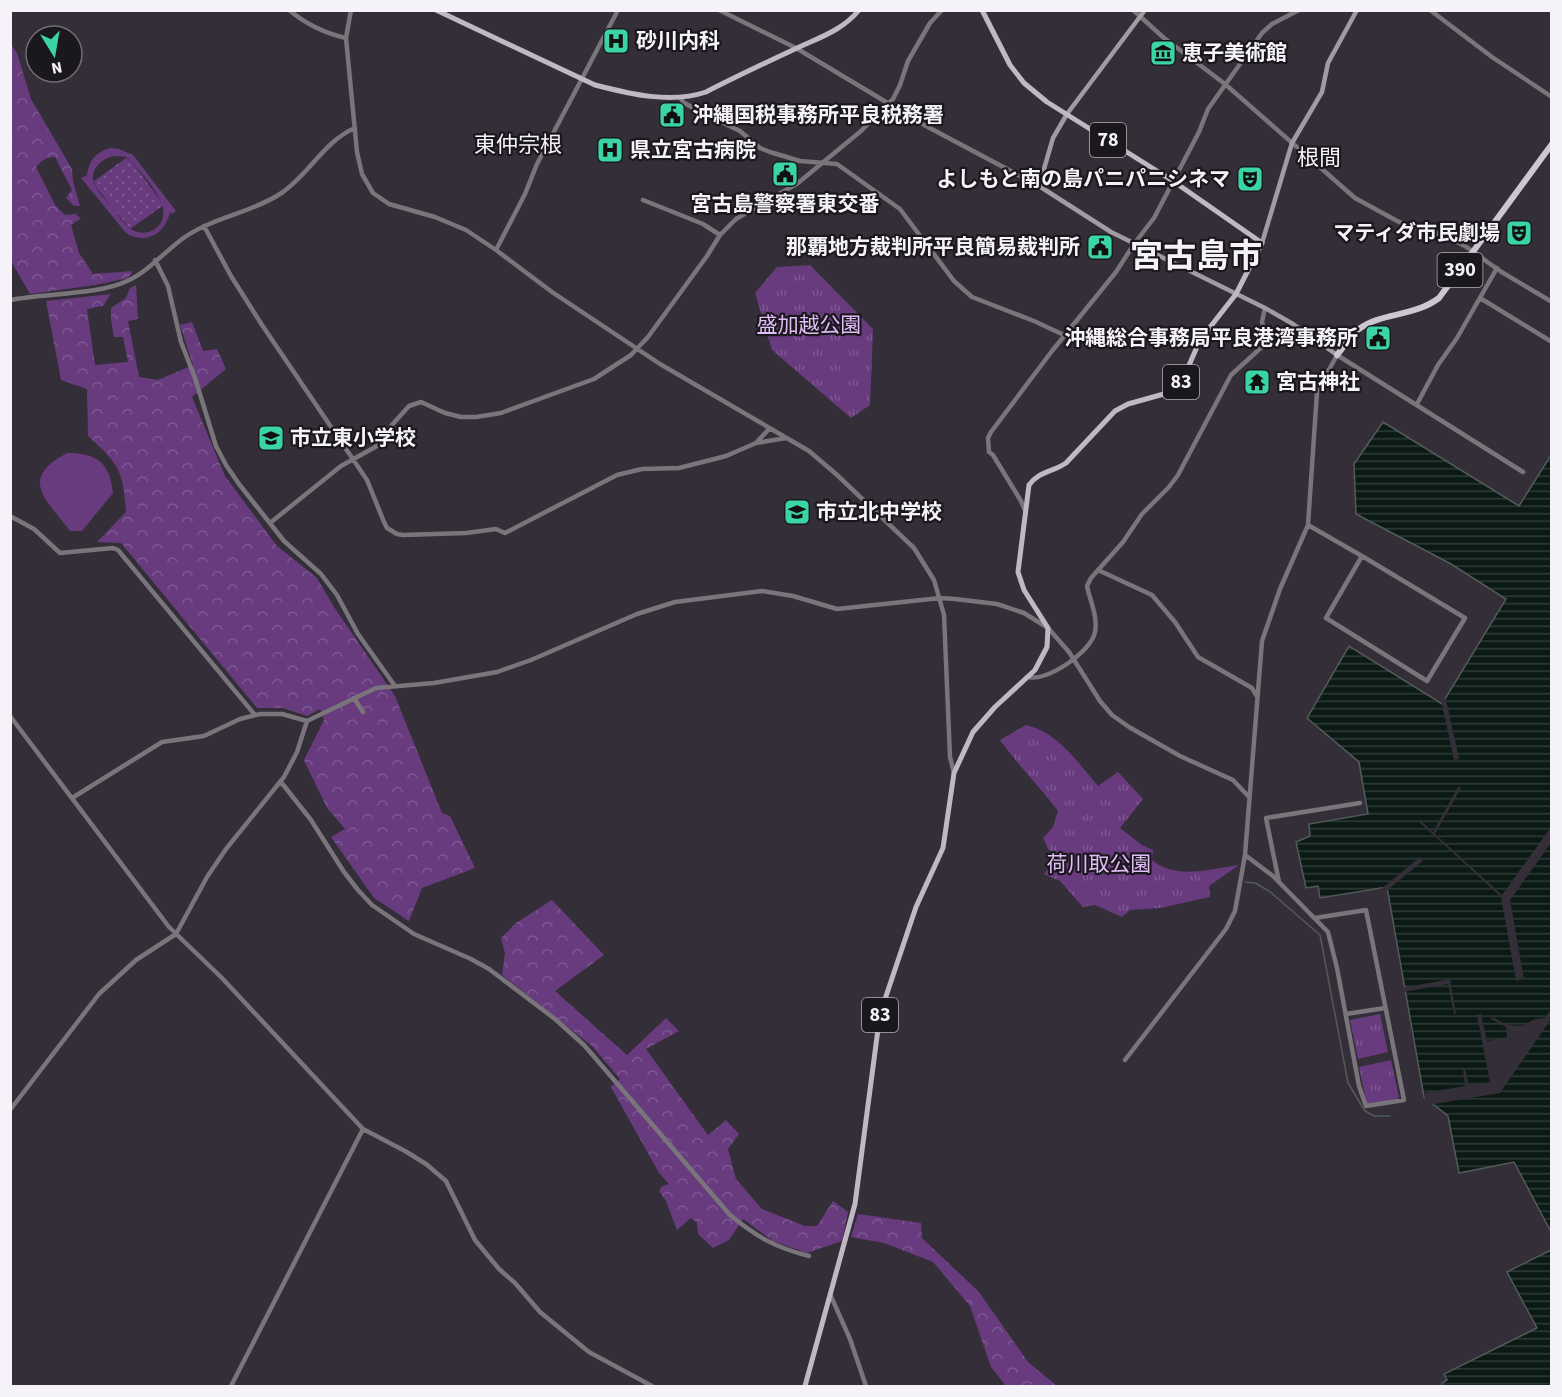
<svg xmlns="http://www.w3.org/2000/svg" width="1562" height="1397" font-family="'Source Sans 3','Noto Sans JP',sans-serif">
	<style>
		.grass { fill: url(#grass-dots) }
		.forest { fill: url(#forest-crowns) }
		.park { fill: url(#park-tufts) }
		.pitch { fill: #683b7f; fill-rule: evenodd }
		.water { fill: url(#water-rules); stroke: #525b59; stroke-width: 1.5 }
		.pier { fill: #342e38 }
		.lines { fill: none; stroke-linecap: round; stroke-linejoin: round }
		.stream { stroke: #525b59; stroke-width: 1.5 }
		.tertiary { stroke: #79757b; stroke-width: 4.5 }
		.secondary { stroke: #a19ca4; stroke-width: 4.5 }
		.primary { stroke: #c0b9c4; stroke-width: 5 }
		.trunk { stroke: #cec6d2; stroke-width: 6 }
		.labels { text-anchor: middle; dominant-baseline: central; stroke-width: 4.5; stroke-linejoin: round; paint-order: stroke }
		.shield { fill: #1a181c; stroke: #b4b1b7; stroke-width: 1.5 }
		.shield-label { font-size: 20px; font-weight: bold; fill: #f6f2f9 }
		.poi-label { font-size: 21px; font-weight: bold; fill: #f6f2f9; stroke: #1a181c; text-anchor: start }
		.park-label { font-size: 21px; fill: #e2bcf6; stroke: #1a181c }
		.neighbourhood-label { font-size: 22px; fill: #f6f2f9; stroke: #1a181c }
		.town-label { font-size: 33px; font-weight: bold; fill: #f6f2f9; stroke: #1a181c }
	</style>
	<defs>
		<pattern id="grass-dots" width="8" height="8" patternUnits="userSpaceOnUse" patternTransform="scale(1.5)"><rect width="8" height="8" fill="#683b7f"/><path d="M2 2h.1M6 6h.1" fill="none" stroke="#7e5892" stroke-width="1.8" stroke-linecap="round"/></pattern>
		<pattern id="forest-crowns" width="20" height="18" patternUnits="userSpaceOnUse" patternTransform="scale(1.5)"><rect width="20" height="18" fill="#683b7f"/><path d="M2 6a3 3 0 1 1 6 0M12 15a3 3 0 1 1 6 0" fill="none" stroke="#7e5892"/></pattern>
		<pattern id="park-tufts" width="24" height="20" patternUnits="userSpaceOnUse" patternTransform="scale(1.5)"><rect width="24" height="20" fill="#683b7f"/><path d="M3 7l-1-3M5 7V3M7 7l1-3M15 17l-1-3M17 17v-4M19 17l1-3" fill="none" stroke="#7e5892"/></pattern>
		<pattern id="water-rules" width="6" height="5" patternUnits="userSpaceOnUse" patternTransform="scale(1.5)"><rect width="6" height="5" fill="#0b1a14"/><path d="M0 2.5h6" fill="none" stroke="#2f3c37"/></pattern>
	</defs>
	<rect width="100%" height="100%" fill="#342e38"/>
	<path class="grass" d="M126 158 131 161 164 205 130 229 95 186 94 181Z"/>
	<path class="forest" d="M10 43 17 53 31 99 72 169 73 182 80 206H74L66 198 72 190 55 157C46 157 42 160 36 167L55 205 65 215 75 214 81 218 71 225 79 253 93 274 133 271 128 278 95 285 30 294 11 261Z
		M136 285 138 319 128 321 139 377 158 380 193 365 180 325 192 322 203 351 217 349 226 369 192 397 225 476 277 546 317 578 334 607 395 696 442 813 450 816 475 868 422 888 409 921 374 898 331 837 345 829 327 808 304 760 324 720 320 709 307 716 283 708H257L121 543 97 542 126 512C123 470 119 464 88 436L87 389 61 380 46 301 111 294 103 306 87 309 95 365 128 362 123 337H114L111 319V308L126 298 130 288Z
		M552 900 604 955 555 991 627 1055 666 1018 679 1031 646 1049 708 1135 726 1120 739 1134 728 1149 736 1179 762 1209 805 1226H817L833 1201 848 1212 842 1241 807 1253 773 1241 743 1219 729 1240 713 1248 698 1234 697 1223 691 1218 677 1230 666 1201 659 1191 662 1186 669 1184 659 1173 611 1087 620 1079 592 1046 502 975 505 953 501 938 516 923Z
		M858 1214 921 1223 922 1238 979 1292 1028 1362 1057 1386H1006L991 1367 970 1306 933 1262 884 1243 851 1237Z"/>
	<path class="park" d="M810 265 873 329 870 405 851 418 772 350 755 293 777 267Z
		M1026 725C1059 733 1077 762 1098 786L1118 772 1143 799 1120 828 1142 845 1153 850 1152 860C1175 880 1211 869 1239 865L1209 886 1210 897 1160 908 1130 910 1122 917 1095 905 1083 907 1060 881 1044 874 1057 857 1049 850 1043 838 1053 827 1058 811C1039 786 1018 765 1000 740Z
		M1380 1014 1388 1052 1358 1059 1350 1020Z
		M1391 1060 1399 1098 1367 1105 1359 1067Z"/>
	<path class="pitch" d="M110 148 119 149 133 155 176 211 172 214 170 212C165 234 146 245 126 233L81 178 87 175C89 160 96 152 110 148ZM114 156 126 157 131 161C143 176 174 205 160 224 154 232 144 235 135 231 126 228 119 216 113 208 107 201 99 194 95 186 88 171 100 159 114 156Z
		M67 453C96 453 110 462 113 493L82 531H70C46 499 18 479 67 453Z"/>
	<path class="water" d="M1383 422 1519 506 1551 455V1232L1514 1162 1459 1173 1448 1116 1424 1097 1387 887 1320 898 1318 886 1306 888 1296 842 1310 836 1309 824 1368 814 1359 762 1307 718 1349 646 1442 704 1506 599 1451 564 1356 514 1354 464Z
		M1551 1250V1386H1442V1383L1447 1380 1444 1374 1537 1328 1507 1272Z"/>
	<path class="pier" d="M1446 699 1459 759 1454 760 1441 700Z
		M1458 787 1461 788 1435 834 1502 895 1551 827V843L1510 900 1524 979 1516 981 1501 897 1418 821 1420 820 1433 832Z
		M1420 857 1423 861 1385 892V890L1382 891 1381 889Z
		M1450 979 1456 1014H1454L1448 984 1403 992 1402 988Z
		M1551 1009V1019L1500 1093 1429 1105 1426 1102 1424 1093 1465 1086 1463 1069H1465L1469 1085 1490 1082 1477 1015 1481 1014 1487 1041 1507 1037 1506 1027 1491 1019 1492 1017 1508 1025 1522 1026 1535 1019 1545 1018Z"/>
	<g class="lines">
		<path class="stream" d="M1245 882 1255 883 1269 891 1320 935 1348 1083 1365 1111 1374 1116H1390"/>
		<path class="tertiary" d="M289 10C307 25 324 33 346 38
			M351 10 346 38 357 152 362 174 373 193 389 204 435 217 466 230 496 250 552 292 660 364 809 451 836 474 914 548 934 580 944 615 950 757 954 773
			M719 10 796 48 926 126 1039 186
			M1133 10 1164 38 1225 84 1355 198 1399 222 1445 236 1465 246 1500 271 1552 302
			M1430 10 1492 57 1552 97
			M680 97 683 102 700 112 740 131 760 148 770 152 800 161 837 164 900 209 954 281 972 297 1034 321 1064 335
			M643 200 703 224 720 235
			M204 226 231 276 262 325 367 480 384 522 387 528 397 534 403 535 466 533 496 529 505 533 617 475 642 469 679 468 726 456 756 443 786 438
			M496 250 525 194 537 164 618 10
			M155 260 168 286 181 342 195 378 216 446 226 465 239 484 284 541 321 574 337 595 358 634 395 686
			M1480 298 1552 342
			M10 300C45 293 98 295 127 281 148 272 166 250 185 237 214 217 251 213 280 194 308 176 324 141 355 128
			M1417 404 1438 365 1457 338 1497 268
			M756 443 769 429
			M1025 510 1021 501 993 455 989 452 988 438 991 432 1052 351 1116 272 1134 244 1154 218 1199 132 1208 109 1262 33 1272 24 1299 10
			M10 516 34 529 60 553 113 548 118 550 255 715
			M270 523 341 466 377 446 391 426 409 406 421 402 445 413 461 417H476L501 413 594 379 631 355 648 337 707 256 720 235 736 219 798 183 861 131 893 99 900 85 908 61 930 23 942 10
			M1308 525 1362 556
			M1362 556 1465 618 1427 681 1326 618Z
			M1098 570 1152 595 1175 622 1198 657 1252 688 1256 695
			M1029 677C1047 682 1092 651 1095 632 1098 616 1090 601 1087 586L1091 578 1123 542 1142 514 1169 487 1178 475 1231 375 1264 345 1266 336 1262 322 1265 308
			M354 698 363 712
			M10 716 169 927 221 977 363 1129 405 1151 426 1164 446 1181 475 1240 499 1269 515 1283 540 1312 589 1352 652 1386
			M281 782 311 820 344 872 358 890 372 905 414 934 471 959 489 969 555 1019 584 1045 730 1215C757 1237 774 1247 809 1256
			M72 798 162 742 204 736 240 719 260 714H282L307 721 376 688 434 683 497 672 531 660 637 614 675 602 762 591 793 596 837 609 940 598 955 599 997 604 1024 613 1048 628 1069 652 1100 701 1112 715 1129 727 1180 756 1233 780 1249 797
			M1245 855 1273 876 1328 932 1337 968 1359 1086 1366 1106 1404 1100 1366 910 1315 918
			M1279 882 1266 818 1360 803
			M1346 1014 1385 1008
			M1125 1060 1226 929 1235 911 1245 855 1262 641 1280 589 1308 525 1317 392 1337 355 1523 472
			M10 1110 99 994 136 960 176 934 207 877 226 849 284 777 297 752 307 721
			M830 1294 850 1339 866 1386
			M231 1386 363 1129"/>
		<path class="secondary" d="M1145 10 1067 114 1053 138 1039 186 1111 232 1265 308 1293 324 1337 355
			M1262 243 1292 143 1322 92 1328 63 1357 10"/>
		<path class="primary" d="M436 10 595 85C630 94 671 104 706 92 735 77 765 63 795 49 818 38 842 31 859 10
			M805 1386 855 1204 880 1014 916 907 943 848 954 773 973 732 995 707 1035 670 1047 647 1048 628 1024 590 1018 572 1029 485C1039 471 1053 472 1066 463L1115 411 1128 404 1171 392 1183 379 1200 340 1236 294 1262 243 1173 181 1047 102 1024 83 1010 65 982 10"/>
		<path class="trunk" d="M1337 355C1344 347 1350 336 1359 329 1382 312 1414 317 1439 298L1552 144"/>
	</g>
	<defs>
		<symbol id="hospital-square" viewBox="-11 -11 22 22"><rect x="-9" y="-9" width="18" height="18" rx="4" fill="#3bd4a4" stroke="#1a181c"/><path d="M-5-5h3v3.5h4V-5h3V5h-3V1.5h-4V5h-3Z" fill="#111"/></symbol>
		<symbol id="museum-square" viewBox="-11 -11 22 22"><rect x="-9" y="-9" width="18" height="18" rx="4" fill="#3bd4a4" stroke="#1a181c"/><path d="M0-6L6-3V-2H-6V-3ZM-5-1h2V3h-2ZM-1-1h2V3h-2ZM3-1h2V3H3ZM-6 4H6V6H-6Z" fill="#111"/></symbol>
		<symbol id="civic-square" viewBox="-11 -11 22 22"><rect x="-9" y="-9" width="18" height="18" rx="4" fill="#3bd4a4" stroke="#1a181c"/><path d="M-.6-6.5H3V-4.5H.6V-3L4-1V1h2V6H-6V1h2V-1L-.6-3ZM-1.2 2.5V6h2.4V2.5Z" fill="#111"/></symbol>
		<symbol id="theatre-square" viewBox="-11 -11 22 22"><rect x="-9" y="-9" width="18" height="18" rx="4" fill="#3bd4a4" stroke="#1a181c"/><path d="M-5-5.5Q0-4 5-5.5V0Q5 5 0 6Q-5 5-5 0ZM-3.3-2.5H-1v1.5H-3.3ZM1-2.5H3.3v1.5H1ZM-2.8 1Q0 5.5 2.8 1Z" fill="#111"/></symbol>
		<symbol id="temple-square" viewBox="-11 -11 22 22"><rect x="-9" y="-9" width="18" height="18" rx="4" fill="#3bd4a4" stroke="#1a181c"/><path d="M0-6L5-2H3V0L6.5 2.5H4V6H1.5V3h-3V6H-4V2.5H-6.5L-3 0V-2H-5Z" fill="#111"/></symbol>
		<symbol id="school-square" viewBox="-11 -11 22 22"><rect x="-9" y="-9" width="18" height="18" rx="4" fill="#3bd4a4" stroke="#1a181c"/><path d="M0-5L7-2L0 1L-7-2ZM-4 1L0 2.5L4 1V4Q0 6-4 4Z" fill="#111"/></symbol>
	</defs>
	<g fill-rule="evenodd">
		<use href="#hospital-square" x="601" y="26" width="30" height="30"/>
		<use href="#museum-square" x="1148" y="38" width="30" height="30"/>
		<use href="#civic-square" x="657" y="100" width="30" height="30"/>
		<use href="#hospital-square" x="595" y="135" width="30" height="30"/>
		<use href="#civic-square" x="770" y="159" width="30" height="30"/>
		<use href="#theatre-square" x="1235" y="164" width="30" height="30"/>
		<use href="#theatre-square" x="1504" y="218" width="30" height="30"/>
		<use href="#civic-square" x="1085" y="232" width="30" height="30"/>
		<use href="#civic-square" x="1363" y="323" width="30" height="30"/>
		<use href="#temple-square" x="1242" y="367" width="30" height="30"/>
		<use href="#school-square" x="256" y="423" width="30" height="30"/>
		<use href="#school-square" x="782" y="497" width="30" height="30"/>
	</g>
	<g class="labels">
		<g class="shield">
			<rect x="1090" y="123" width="36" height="34" rx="4.5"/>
			<rect x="1437.5" y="253" width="45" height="34" rx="4.5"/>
			<rect x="1163" y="365" width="36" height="34" rx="4.5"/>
			<rect x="862" y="998" width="36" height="34" rx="4.5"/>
		</g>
		<g class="shield-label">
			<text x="1108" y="140">78</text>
			<text x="1460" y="270">390</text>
			<text x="1181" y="382">83</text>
			<text x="880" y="1015">83</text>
		</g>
		<g class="poi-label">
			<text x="636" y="41">砂川内科</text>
			<text x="1182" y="53">恵子美術館</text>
			<text x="692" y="115">沖縄国税事務所平良税務署</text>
			<text x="630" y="150">県立宮古病院</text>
			<text x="1230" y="179" text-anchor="end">よしもと南の島パニパニシネマ</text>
			<text x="785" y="204" text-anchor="middle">宮古島警察署東交番</text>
			<text x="1500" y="233" text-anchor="end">マティダ市民劇場</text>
			<text x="1080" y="247" text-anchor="end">那覇地方裁判所平良簡易裁判所</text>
			<text x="1358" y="338" text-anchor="end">沖縄総合事務局平良港湾事務所</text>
			<text x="1276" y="382">宮古神社</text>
			<text x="290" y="438">市立東小学校</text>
			<text x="816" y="512">市立北中学校</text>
		</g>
		<g class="park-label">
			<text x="809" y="325">盛加越公園</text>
			<text x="1099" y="864">荷川取公園</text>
		</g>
		<g class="neighbourhood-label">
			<text x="518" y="145">東仲宗根</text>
			<text x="1319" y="158">根間</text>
		</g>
		<g class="town-label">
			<text x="1196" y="256">宮古島市</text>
		</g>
	</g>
	<rect width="1562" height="1397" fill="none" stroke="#f6f2f9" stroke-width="24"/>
	<g transform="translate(54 54) rotate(169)"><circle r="28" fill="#1a181c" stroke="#726f74" stroke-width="1.5"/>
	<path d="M0-4.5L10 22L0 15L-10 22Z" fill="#3bd4a4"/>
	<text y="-9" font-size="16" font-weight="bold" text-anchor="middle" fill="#f6f2f9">N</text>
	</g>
</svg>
